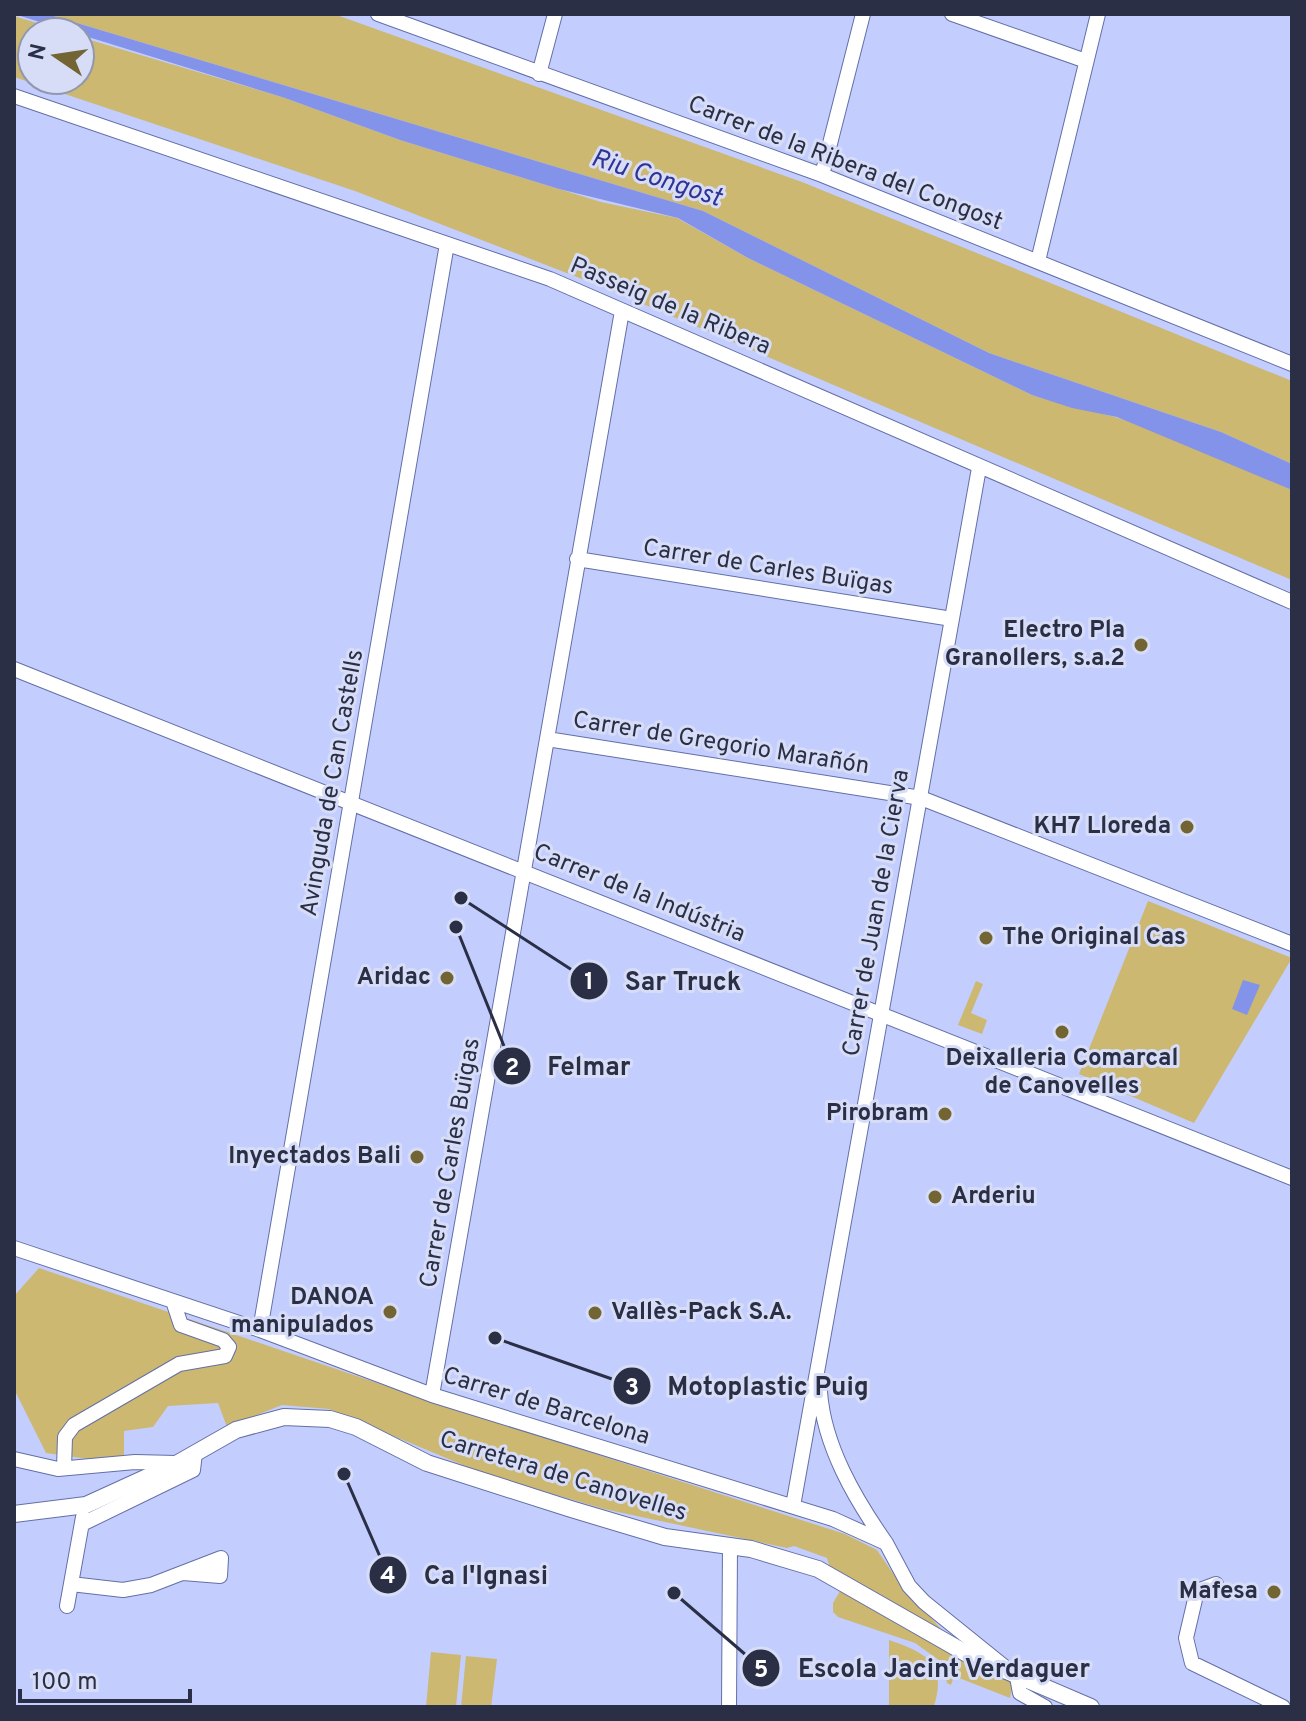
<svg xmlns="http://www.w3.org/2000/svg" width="1306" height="1721" font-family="Overpass,sans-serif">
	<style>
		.green { fill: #ccb870 }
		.water { fill: #8393ea }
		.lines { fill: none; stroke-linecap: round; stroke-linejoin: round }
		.minor-casing { stroke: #646fa5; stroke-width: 16 }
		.tertiary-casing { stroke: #646fa5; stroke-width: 18 }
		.minor { stroke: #fff; stroke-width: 14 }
		.tertiary { stroke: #fff; stroke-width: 16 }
		.poi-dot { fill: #736533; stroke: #d7ddf6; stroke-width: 3 }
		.labels { text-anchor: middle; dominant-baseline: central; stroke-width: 6; stroke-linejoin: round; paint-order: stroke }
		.street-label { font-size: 24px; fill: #2a2f46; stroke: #d7ddf6 }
		.poi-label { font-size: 24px; font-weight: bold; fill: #2a2f46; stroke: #d7ddf6; text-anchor: end }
		.water-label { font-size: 26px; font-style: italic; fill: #303396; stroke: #d7ddf6 }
		.leader { fill: none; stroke: #2a2f46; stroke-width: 3 }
		.callout-dot { fill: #2a2f46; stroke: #d7ddf6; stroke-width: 3 }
		.mark-label { font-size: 24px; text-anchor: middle; font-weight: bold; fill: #fff }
		.callout-label { font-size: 26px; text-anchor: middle; font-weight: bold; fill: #2a2f46; stroke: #d7ddf6; stroke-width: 6; stroke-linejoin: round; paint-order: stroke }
	</style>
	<rect width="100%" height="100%" fill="#c3ceff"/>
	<path class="green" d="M47 14H334L802 182 1292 381V464L1221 432 989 353 703 211Z
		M14 16 66 32H32V80H80V37L285 98 400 140 601 202 677 218 748 258 1032 395C1060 404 1087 409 1115 417 1176 435 1235 463 1292 490V580L608 289 355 191 14 77Z
		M1148 901 1292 958 1194 1123 1079 1074Z
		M976 981 983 984 971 1013 987 1020 982 1034 958 1025Z
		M39 1268 433 1402 845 1534 877 1550 901 1585 943 1631 830 1568 827 1558 794 1546 787 1548 604 1509 482 1473 329 1409 282 1405 227 1427 218 1403 168 1406 153 1427 124 1431V1457L88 1459 46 1453 14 1389V1296Z
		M843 1586 1013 1681 1010 1698 954 1676 951 1685 947 1683 943 1663 915 1643 838 1617 833 1612V1603Z
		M889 1640C927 1653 947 1664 934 1706L889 1707Z
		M431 1652 461 1655 456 1707H426Z
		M466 1656 497 1659 491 1707H461Z"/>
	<path class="water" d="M14 14H47L703 211 989 353 1221 432 1292 464V490L1117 417 1072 408 1032 395 748 258 678 218 559 189 400 140 285 98Z
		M1243 980 1260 985 1247 1015 1232 1009Z"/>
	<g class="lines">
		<defs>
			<path id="minor" d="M378 14 822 175 1292 364
				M952 14 1086 61
				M539 74 555 14
				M14 96 550 279 1292 602
				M822 175 863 14
				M1038 261 1098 14
				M577 559 952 619
				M14 669 1292 1178
				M547 739 921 798 1292 944
				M14 1248 260 1330 432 1395 833 1519 886 1543 909 1586 924 1602 1017 1677 1020 1693 1045 1707
				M260 1330 447 244
				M820 1392C824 1446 855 1499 886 1543
				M432 1395 622 311
				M14 1459 58 1469 135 1462 176 1463
				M64 1468 65 1437 74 1425 179 1364 225 1356 229 1347 223 1340 181 1325 173 1301
				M793 1506 979 468
				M82 1524 193 1470 195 1453
				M71 1584 123 1590 151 1585 221 1558 220 1576 183 1573
				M1216 1584 1197 1591 1186 1638 1192 1663 1283 1707
				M67 1606 83 1517
				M729 1707 730 1546"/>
			<path id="tertiary" d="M14 1514 86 1505 178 1463 236 1430 284 1417 330 1419 356 1427 427 1463 571 1509 665 1537 751 1549 818 1569 969 1655 1091 1707"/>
		</defs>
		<use href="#minor" class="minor-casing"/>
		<use href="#tertiary" class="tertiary-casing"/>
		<use href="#minor" class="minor"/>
		<use href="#tertiary" class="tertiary"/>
	</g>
	<g class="poi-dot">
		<circle cx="1141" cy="645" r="8"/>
		<circle cx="1187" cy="827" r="8"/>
		<circle cx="986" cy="938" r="8"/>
		<circle cx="447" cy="978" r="8"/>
		<circle cx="1062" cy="1032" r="8"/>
		<circle cx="945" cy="1114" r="8"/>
		<circle cx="417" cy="1157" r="8"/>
		<circle cx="935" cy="1197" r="8"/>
		<circle cx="390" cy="1312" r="8"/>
		<circle cx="595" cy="1313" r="8"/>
		<circle cx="1274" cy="1592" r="8"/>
	</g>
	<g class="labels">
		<g class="street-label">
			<text transform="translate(845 164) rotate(21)">Carrer de la Ribera del Congost</text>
			<text transform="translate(670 307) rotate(23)">Passeig de la Ribera</text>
			<text transform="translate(768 568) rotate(9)">Carrer de Carles Buïgas</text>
			<text transform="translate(721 744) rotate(9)">Carrer de Gregorio Marañón</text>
			<text transform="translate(333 783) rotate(-80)">Avinguda de Can Castells</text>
			<text transform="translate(639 894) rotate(22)">Carrer de la Indústria</text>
			<text transform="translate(877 913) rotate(-80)">Carrer de Juan de la Cierva</text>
			<text transform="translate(451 1163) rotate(-80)">Carrer de Carles Buïgas</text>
			<text transform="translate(546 1407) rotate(17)">Carrer de Barcelona</text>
			<text transform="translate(563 1477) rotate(17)">Carretera de Canovelles</text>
		</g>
		<g class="poi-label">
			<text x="1125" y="631">Electro Pla<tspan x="1125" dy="28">Granollers, s.a.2</tspan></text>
			<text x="1171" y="827">KH7 Lloreda</text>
			<text x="1002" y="938" text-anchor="start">The Original Cas</text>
			<text x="431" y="978">Aridac</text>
			<text x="1062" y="1059" text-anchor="middle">Deixalleria Comarcal<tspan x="1062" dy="28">de Canovelles</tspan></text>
			<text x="929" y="1114">Pirobram</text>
			<text x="401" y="1157">Inyectados Bali</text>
			<text x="951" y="1197" text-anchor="start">Arderiu</text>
			<text x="374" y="1298">DANOA<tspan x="374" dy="28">manipulados</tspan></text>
			<text x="611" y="1313" text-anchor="start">Vallès-Pack S.A.</text>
			<text x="1258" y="1592">Mafesa</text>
		</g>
		<g class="water-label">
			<text transform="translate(656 179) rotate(18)">Riu Congost</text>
		</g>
	</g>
	<path class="leader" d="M461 898L589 981M456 927L512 1066M495 1338L632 1386M344 1474L388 1575M674 1593L761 1668"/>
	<g class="callout-dot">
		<circle cx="461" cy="898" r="8"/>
		<circle cx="456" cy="927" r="8"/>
		<circle cx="495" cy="1338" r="8"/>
		<circle cx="344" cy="1474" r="8"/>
		<circle cx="674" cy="1593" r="8"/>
		<circle cx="589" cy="981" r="20"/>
		<circle cx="512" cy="1066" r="20"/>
		<circle cx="632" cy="1386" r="20"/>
		<circle cx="388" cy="1575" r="20"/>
		<circle cx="761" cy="1668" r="20"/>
	</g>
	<g class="mark-label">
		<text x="589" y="989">1</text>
		<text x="512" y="1075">2</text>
		<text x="632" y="1395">3</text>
		<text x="388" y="1583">4</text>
		<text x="761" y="1677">5</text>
	</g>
	<g class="callout-label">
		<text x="683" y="990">Sar Truck</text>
		<text x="589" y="1075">Felmar</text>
		<text x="768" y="1395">Motoplastic Puig</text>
		<text x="486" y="1584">Ca l'Ignasi</text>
		<text x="944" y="1677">Escola Jacint Verdaguer</text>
	</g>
	<rect width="1306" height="1721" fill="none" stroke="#2a2f46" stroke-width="32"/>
	<g transform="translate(56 56) rotate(283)"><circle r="38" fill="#d7ddf6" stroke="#9297b0" stroke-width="2"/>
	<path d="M0-6L14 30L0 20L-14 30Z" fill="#736533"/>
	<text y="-12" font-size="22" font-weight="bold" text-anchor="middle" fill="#2a2f46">N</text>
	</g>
	<path d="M20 1689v12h170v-12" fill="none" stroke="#2a2f46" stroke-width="4"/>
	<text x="32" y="1689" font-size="24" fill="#2a2f46" stroke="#d7ddf6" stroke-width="6" paint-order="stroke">100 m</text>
</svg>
